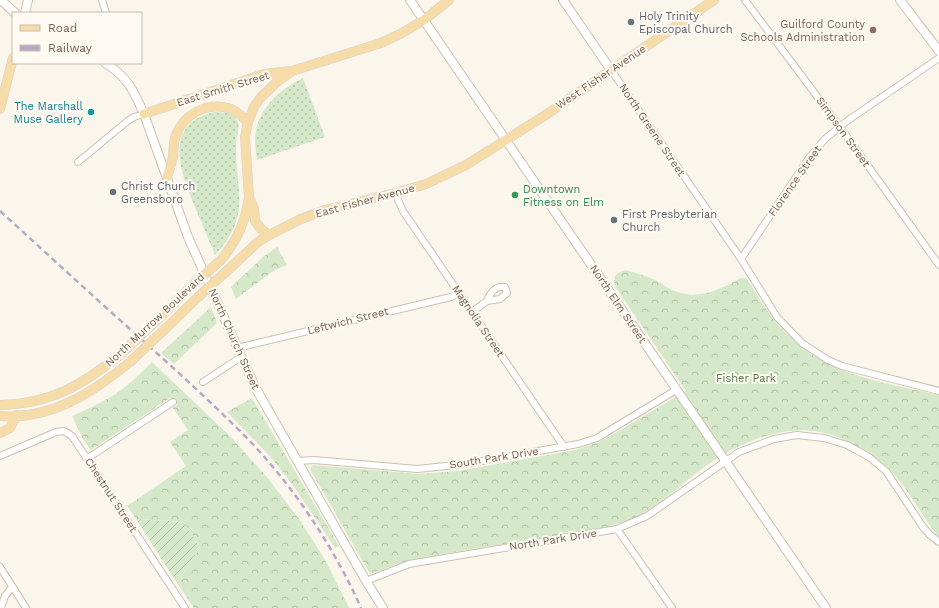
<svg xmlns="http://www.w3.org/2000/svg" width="939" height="608" font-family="'Work Sans',sans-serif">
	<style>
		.grass { fill: url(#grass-dots) }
		.forest { fill: url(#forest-crowns) }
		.garden { fill: url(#garden-furrows) }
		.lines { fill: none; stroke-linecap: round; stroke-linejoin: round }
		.street-casing { stroke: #cdbfb1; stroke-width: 8 }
		.secondary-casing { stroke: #d0bfaf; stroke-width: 10 }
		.primary-casing { stroke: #d9d2ce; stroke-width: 10 }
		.street { stroke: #fff; stroke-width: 6 }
		.secondary { stroke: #fff; stroke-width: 8 }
		.primary { stroke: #f5dca9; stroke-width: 9 }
		.rail { stroke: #baa9c6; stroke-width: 2.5; stroke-dasharray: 6 4; stroke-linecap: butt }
		.primary-bridge-casing { stroke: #d9d2ce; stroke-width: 10; stroke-linecap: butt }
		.primary-bridge { stroke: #f5dca9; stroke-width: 9 }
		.worship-dot { fill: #6b7280; stroke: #fefaf2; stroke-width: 1.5 }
		.education-dot { fill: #8d6e63; stroke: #fefaf2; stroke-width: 1.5 }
		.culture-dot { fill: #0f9aa8; stroke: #fefaf2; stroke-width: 1.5 }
		.leisure-dot { fill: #2e9e5b; stroke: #fefaf2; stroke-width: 1.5 }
		.labels { text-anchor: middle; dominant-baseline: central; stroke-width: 4; stroke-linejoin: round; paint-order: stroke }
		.worship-label { font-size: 11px; fill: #5b616d; stroke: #fefaf2; text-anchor: start }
		.education-label { font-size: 11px; fill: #785e54; stroke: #fefaf2; text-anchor: end }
		.street-label { font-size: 11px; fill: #765f4f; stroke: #fefaf2 }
		.culture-label { font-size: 11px; fill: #0d838f; stroke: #fefaf2; text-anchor: end }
		.leisure-label { font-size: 11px; fill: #27864d; stroke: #fefaf2; text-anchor: start }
		.park-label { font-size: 11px; fill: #547a48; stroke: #fefaf2 }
	</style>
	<defs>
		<pattern id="grass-dots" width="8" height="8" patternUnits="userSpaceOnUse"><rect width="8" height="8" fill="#d5e9ca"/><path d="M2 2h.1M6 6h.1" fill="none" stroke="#b1c0a6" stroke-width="1.8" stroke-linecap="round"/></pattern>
		<pattern id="forest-crowns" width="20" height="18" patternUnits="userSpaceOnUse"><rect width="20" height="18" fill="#d5e9ca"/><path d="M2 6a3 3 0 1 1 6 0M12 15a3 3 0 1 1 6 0" fill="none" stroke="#b1c0a6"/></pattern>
		<pattern id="garden-furrows" width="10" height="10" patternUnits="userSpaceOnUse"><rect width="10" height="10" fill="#d5e9ca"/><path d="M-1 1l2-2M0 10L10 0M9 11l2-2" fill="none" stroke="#b1c0a6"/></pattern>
	</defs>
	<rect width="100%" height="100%" fill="#fbf6ec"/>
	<path class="grass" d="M303 78 325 137 257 160C256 153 255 145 255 138 257 109 279 90 303 78Z
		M214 112C222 112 232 112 237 120 241 126 236 137 236 144 235 192 253 213 215 255 208 239 202 223 195 207 180 172 162 124 214 112Z"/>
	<path class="forest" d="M277 247 287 265 273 271 236 299 231 287 263 257Z
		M625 270C636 273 647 276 657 281 664 285 672 291 680 293 702 299 723 288 741 278H746C756 292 764 308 775 321 819 374 876 381 939 395V537C933 531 928 522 923 515 909 494 896 472 875 457 867 451 858 447 849 442 843 439 836 436 829 434 791 422 744 440 713 461 689 477 669 498 645 512 632 520 617 524 602 528L436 555 398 564 370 574 310 469 313 465 419 474 458 471 575 450 599 442 617 432 686 391 614 285 615 276 620 272Z
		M211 307 217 323 174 364 161 353Z
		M152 362 230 436 266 476 299 519 324 558 349 608H194L177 583 200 547 184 522 136 519 127 506 186 466 170 442 188 430 173 408 178 404 170 398 91 450 83 439 72 416C86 410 101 403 114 395 128 386 140 374 152 362Z
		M252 398 339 546 335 548 295 488 269 455 227 412Z"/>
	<path class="garden" d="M136 519 184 522 200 547 177 583Z"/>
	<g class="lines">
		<defs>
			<path id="street" d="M102 0 106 13
				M745 0 840 127 939 265
				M611 70 741 259 777 317 802 343 828 360 842 366 939 391
				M78 162 129 120 134 117 144 114
				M395 193 403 211 564 447
				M741 259 809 158 825 139 847 121 939 58
				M472 312 487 301 500 299 507 293 505 287C496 285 490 293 487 301
				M237 348 451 297 459 293
				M203 382 241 357
				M0 456 56 432 64 431 72 436 185 608
				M88 458 173 402
				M297 461 314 460 417 469 465 464 578 444 597 438 676 390
				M617 529 672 608
				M0 567 26 608
				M366 581 409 564 617 529 647 516 739 452 774 439 797 435 824 438 847 445 869 457 886 471 923 527 930 535 939 542
				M1 608 5 596 12 587"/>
			<path id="secondary" d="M1 0 15 13
				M410 0 826 608
				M563 0 611 70
				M900 0 939 51
				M25 13 28 0
				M105 63C127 76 134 91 144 114L188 237 255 387 366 581 383 608"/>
			<path id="primary" d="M0 109 13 58
				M144 114 264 74 292 71 381 43 402 33 424 20 449 0
				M167 177C169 170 172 163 173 156 174 149 173 142 176 135 184 114 208 101 231 109 237 112 243 117 248 122
				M269 235 261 229 255 221 254 209 249 197 245 137 248 122 254 107 261 97 278 81 291 72
				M222 259C238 238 245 223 249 197
				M229 269 258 242 269 235 301 219 325 210 395 193 426 184 466 165 544 116 714 0
				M157 320 192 286
				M166 328 198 297
				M0 405C51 404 82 385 121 354
				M0 416C51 420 92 393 130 362
				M0 433 10 428 17 415"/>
		</defs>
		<use href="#street" class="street-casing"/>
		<use href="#secondary" class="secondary-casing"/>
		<use href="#primary" class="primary-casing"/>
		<use href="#street" class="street"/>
		<use href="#secondary" class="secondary"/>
		<use href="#primary" class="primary"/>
		<path class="rail" d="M0 211C43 250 86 290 130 329 169 364 208 399 245 436 292 484 334 547 361 608"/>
		<defs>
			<path id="primary-bridge" d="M192 286 222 259
				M198 297 229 269
				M121 354 157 320
				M130 362 166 328"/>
		</defs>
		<use href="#primary-bridge" class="primary-bridge-casing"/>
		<use href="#primary-bridge" class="primary-bridge"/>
	</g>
	<g class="worship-dot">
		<circle cx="631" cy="22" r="4"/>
		<circle cx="113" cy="192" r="4"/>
		<circle cx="614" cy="220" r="4"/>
	</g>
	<circle class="education-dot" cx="873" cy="30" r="4"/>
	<circle class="culture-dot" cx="91" cy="112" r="4"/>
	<circle class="leisure-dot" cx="515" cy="195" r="4"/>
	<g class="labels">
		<g class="worship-label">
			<text x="639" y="16">Holy Trinity<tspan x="639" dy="13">Episcopal Church</tspan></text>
			<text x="121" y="186">Christ Church<tspan x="121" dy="13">Greensboro</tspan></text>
			<text x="622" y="214">First Presbyterian<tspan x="622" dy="13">Church</tspan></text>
		</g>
		<g class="education-label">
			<text x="865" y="24">Guilford County<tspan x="865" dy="13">Schools Administration</tspan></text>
		</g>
		<g class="street-label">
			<text transform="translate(601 77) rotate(-34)">West Fisher Avenue</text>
			<text transform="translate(223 89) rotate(-17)">East Smith Street</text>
			<text transform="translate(652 130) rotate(56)">North Greene Street</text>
			<text transform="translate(843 132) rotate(54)">Simpson Street</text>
			<text transform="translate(795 181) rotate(-55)">Florence Street</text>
			<text transform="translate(365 201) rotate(-15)">East Fisher Avenue</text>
			<text transform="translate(618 304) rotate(56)">North Elm Street</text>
			<text transform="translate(155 320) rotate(-43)">North Murrow Boulevard</text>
			<text transform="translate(348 321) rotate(-14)">Leftwich Street</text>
			<text transform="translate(478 321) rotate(56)">Magnolia Street</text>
			<text transform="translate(234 339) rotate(66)">North Church Street</text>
			<text transform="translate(494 458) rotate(-9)">South Park Drive</text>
			<text transform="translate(111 495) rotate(57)">Chestnut Street</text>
			<text transform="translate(553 540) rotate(-9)">North Park Drive</text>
		</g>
		<g class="culture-label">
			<text x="83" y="106">The Marshall<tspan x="83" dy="13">Muse Gallery</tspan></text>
		</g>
		<g class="leisure-label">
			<text x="523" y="189">Downtown<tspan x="523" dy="13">Fitness on Elm</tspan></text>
		</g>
		<g class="park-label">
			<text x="746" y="378">Fisher Park</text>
		</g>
	</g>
	<rect x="12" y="12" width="130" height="52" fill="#fefaf2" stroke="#c8bcb1"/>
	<rect x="20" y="25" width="20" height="6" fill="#f5dca9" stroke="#c8bcb1"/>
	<text x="48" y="32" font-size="12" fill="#765f4f">Road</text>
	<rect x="20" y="45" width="20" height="6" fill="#baa9c6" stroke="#c8bcb1"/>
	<text x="48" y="52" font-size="12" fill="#765f4f">Railway</text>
</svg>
